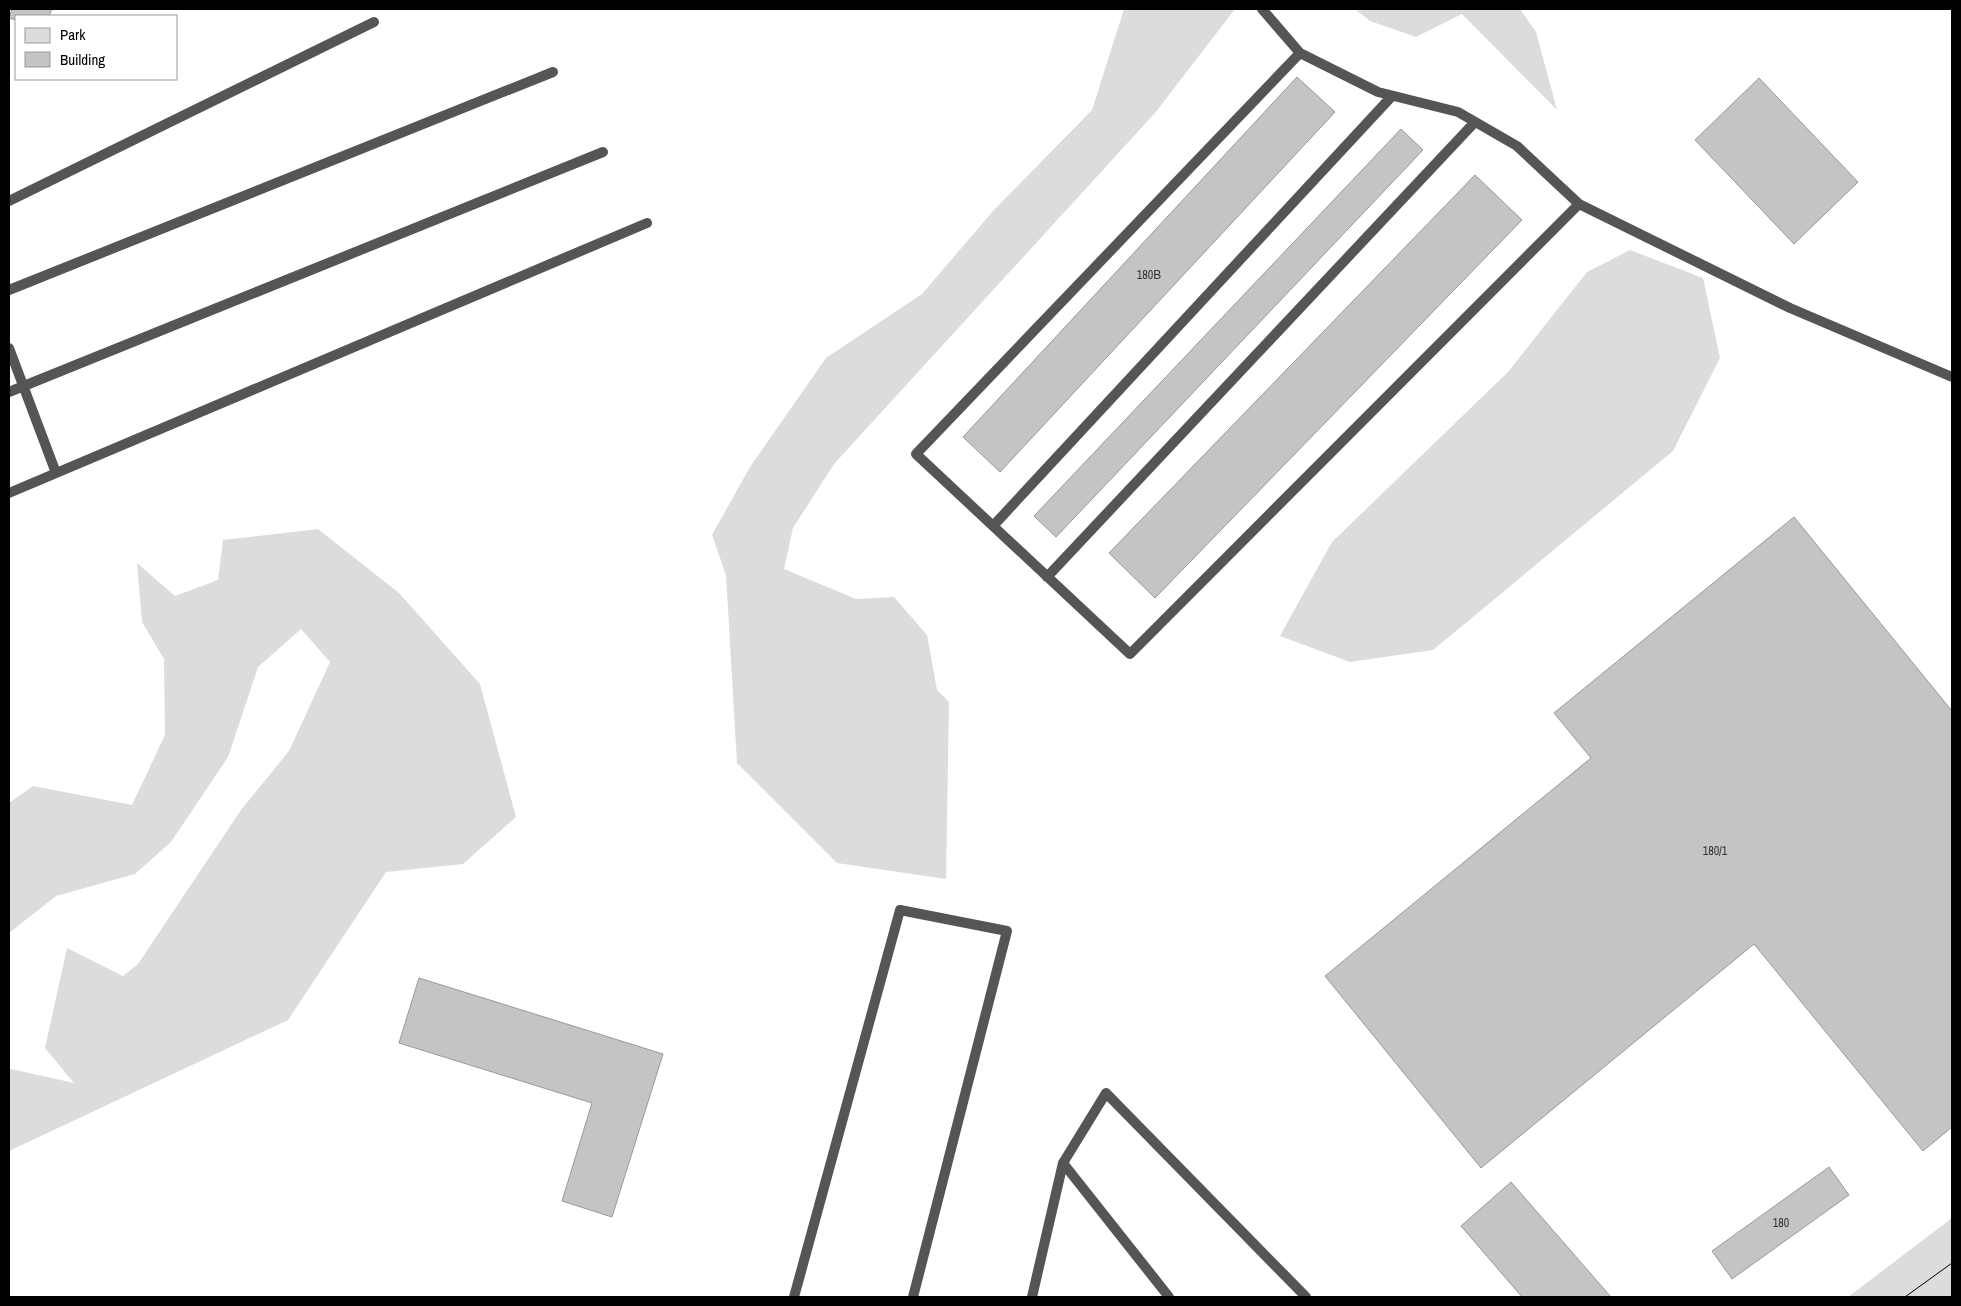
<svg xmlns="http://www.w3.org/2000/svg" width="1961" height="1306" font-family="'Archivo Narrow',sans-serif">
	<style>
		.green { fill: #dcdcdc }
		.building { fill: #c4c4c4; stroke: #999 }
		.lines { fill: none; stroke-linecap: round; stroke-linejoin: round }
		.service { stroke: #555; stroke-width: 10 }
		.tram { stroke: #000; stroke-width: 1 }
		.labels { text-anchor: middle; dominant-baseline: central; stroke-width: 4; stroke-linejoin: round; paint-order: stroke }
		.number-label { font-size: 12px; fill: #313131 }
	</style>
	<rect width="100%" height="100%" fill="#fff"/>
	<path class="green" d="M1124 9H1235L1155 113 834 464 793 528 784 569 856 599 894 597 927 635 937 690 949 702 946 879 837 863 737 763 726 575 712 535 750 467 826 358 922 294 993 211 1092 110Z
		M1355 9H1520L1536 32 1557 110 1462 14 1416 37 1370 21Z
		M1630 250 1703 278 1720 358 1673 451 1433 650 1350 662 1280 636 1332 542 1508 372 1587 272Z
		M318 529 399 593 480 684 516 817 463 864 386 872 288 1020 9 1151V1070L11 1069 74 1083 45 1048 67 948 123 976 138 964 241 810 289 751 330 662 301 629 258 667 228 757 171 842 135 874 56 896 9 933V803L33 786 132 805 165 735 164 659 142 622 137 563 175 596 218 580 223 540Z
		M1952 1218V1297H1848Z"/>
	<path class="building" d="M12 9H52L49 16H16V20L9 18Z
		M1297 77 1335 112 1000 472 963 437Z
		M1759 78 1858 182 1794 244 1695 140Z
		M1401 129 1423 150 1056 537 1034 516Z
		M1475 175 1522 220 1155 598 1109 553Z
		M1794 517 1952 711V1127L1923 1151 1754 944 1481 1168 1325 976 1591 758 1554 713Z
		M419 978 663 1054 612 1217 562 1201 592 1103 399 1043Z
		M1829 1167 1849 1195 1732 1279 1712 1251Z
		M1511 1182 1611 1297H1522L1461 1226Z"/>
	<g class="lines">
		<path class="service" d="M1262 9 1300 53 1378 92 1458 112 1517 146 1579 204 1790 308 1952 377
			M1300 53 916 454 1130 654 1579 204
			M9 201 374 22
			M9 290 553 72
			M9 348 56 473
			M9 392 603 152
			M9 493 647 223
			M993 526 1392 96
			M1047 577 1474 123
			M1063 1163 1169 1297
			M794 1297 900 910 1007 931 913 1297
			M1032 1297 1063 1163 1106 1093 1306 1297"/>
		<path class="tram" d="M1905 1297 1952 1263"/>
	</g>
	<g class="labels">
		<g class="number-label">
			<text x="1149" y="275">180В</text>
			<text x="1715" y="851">180/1</text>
			<text x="1781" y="1223">180</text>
		</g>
	</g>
	<rect width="1961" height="1306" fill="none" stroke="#000000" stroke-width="20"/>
	<rect x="15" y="15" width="162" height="65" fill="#ffffff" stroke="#999999"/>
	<rect x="25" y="28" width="25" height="15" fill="#dcdcdc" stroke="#999999"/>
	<text x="60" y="40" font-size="15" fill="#000000">Park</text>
	<rect x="25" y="52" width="25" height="15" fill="#c4c4c4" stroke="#999999"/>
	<text x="60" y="65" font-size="15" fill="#000000">Building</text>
</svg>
